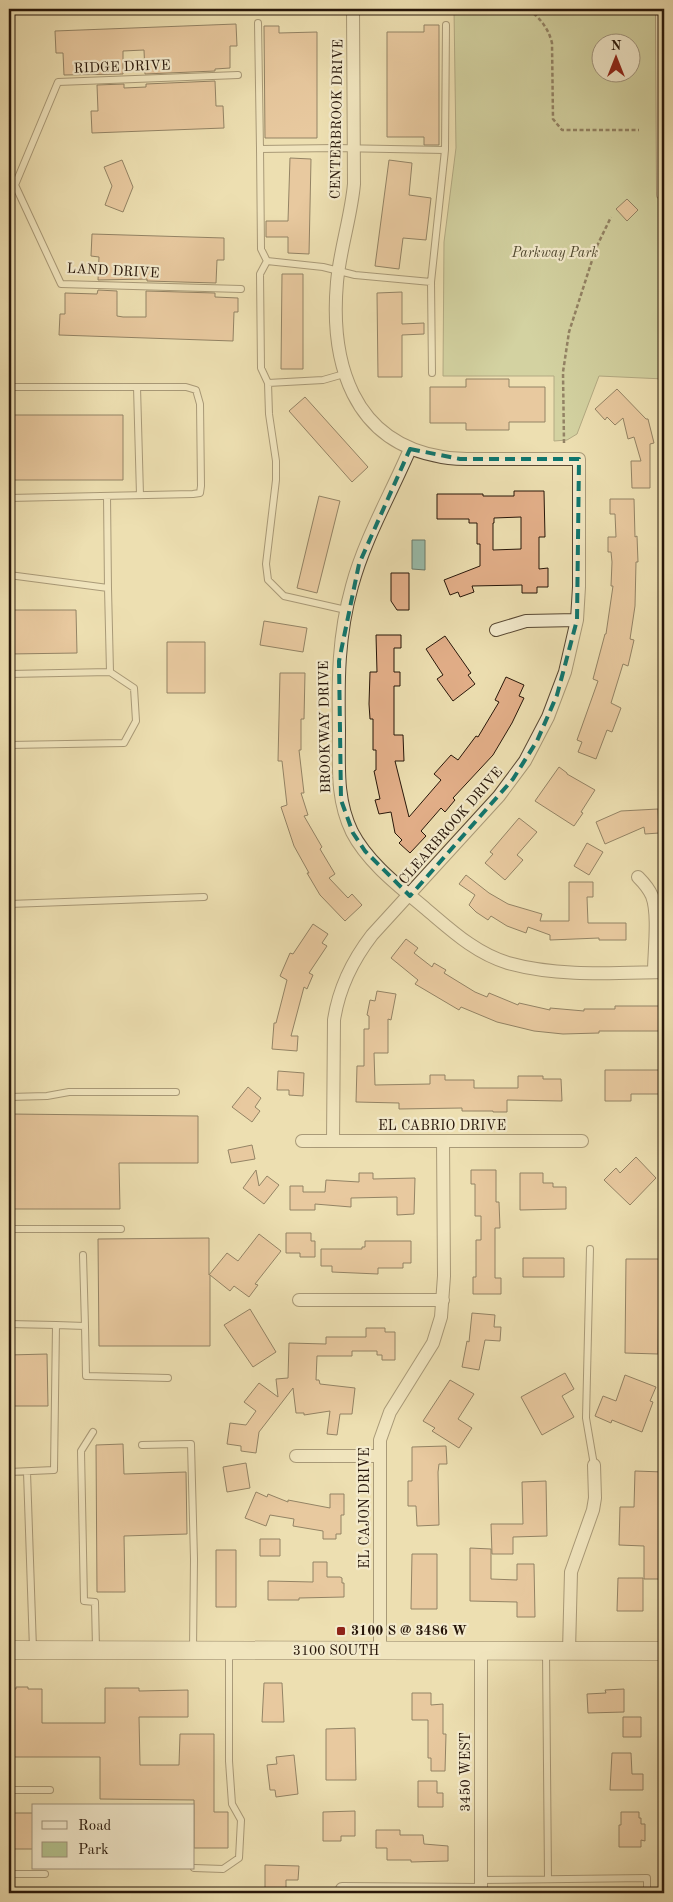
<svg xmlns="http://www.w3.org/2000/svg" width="673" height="1902" font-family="'Old Standard TT',serif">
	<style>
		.green { fill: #b4c38f; stroke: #6e6c4c; fill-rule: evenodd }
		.water { fill: #99bdac; stroke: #6b7a6b }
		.building { fill: #e3af89; stroke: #271609; fill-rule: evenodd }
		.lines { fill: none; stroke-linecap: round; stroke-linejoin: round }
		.lane-casing { stroke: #584833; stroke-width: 8 }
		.street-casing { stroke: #584833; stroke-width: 14 }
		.secondary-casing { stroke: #271609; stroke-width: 19 }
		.path { stroke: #271609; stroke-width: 2.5; stroke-dasharray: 4 2.5; stroke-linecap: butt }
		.lane { stroke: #f3eacc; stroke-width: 6 }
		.street { stroke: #f3eacc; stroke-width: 12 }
		.secondary { stroke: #f3eacc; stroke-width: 18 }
		.marked { fill: none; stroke: #0f766e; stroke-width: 4; stroke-dasharray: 10 6; stroke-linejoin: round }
		.poi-dot { fill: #8f2418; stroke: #f3eacc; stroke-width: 2 }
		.labels { text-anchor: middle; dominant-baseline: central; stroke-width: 4.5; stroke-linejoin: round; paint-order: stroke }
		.street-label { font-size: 14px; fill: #271609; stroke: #f3eacc }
		.park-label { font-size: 14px; font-style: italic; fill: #514a31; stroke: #f3eacc }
		.poi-label { font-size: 14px; font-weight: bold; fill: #271609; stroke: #f3eacc; text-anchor: start }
	</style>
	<rect width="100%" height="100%" fill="#eddfb1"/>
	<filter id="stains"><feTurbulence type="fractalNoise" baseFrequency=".004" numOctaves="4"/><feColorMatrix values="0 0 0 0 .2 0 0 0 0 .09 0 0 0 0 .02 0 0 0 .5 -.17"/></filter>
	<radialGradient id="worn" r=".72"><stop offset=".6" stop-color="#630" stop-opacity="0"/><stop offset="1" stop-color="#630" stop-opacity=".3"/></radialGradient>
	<path class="green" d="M454 9H664V379L599 376 577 434 567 440 554 441V376H443L444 242 456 148ZM600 42H630V72H600Z"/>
	<path class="water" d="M412 540H425V570L412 569Z"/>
	<path class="building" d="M236 24 237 46H230V68L215 69V71L145 74 144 50 123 51V74L64 75 63 53H56L55 31Z
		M424 25H439V145H424V137H387V32H424Z
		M264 26H279V33L317 32V138H265Z
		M215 81 216 106H223L224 128 92 133 91 111H98L97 85 124 84V88L146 87V84Z
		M290 158 311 159 309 254 288 253V237H266V221H288Z
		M122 160 133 187 123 212 105 205 112 186 104 167Z
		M389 160 412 163 409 195 431 198 426 240 403 238 399 269 375 266Z
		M627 199 638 210 627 221 616 209Z
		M92 234 224 238V260H217L216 283 147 281V279L98 280 99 257 91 256Z
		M282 274H303V369H281Z
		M98 290 117 291V316L123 317H146V291L215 293V297L238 298V312H234L233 341 59 335 60 314H65V293L97 294Z
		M402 292V324L424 323V334L402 335V377H378L377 293Z
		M466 379H509V387H545V422H509V430H466V423H430V387H466Z
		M617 389 646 419H648L654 443 650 444V488H632L631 461H641L634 437 628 439 623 418 615 425 607 417 605 420 595 409Z
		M305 397 368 467 352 482 289 411Z
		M9 415H123V480H9Z
		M514 491H544L545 537H539V569L548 568V587H537V593H522V585L472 586 474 592 460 597 458 592 450 595 444 580 480 566V544H477V523H469V519H437V494H483V496H514ZM521 517V549L493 550V523H494V518Z
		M319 496 340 501 317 593 297 588Z
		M610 499H634L635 537 637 536 638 562H636L635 606 630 639 634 640 628 666 623 664 611 703 621 708 612 732 607 730 596 759 578 752 582 742 577 740 598 681 593 679 605 634H606L613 586H611L612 562 611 552H608V537H616L615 514H610Z
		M391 573H409V610H397L391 601Z
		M9 610H76L77 653 9 654Z
		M264 621 307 628 303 652 260 645Z
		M376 635H401V648H394V672H400V686H394V735H403L404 761H395L409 817 441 780 434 774 451 755 458 760 476 736 478 737 499 702 495 700 506 677 524 685 519 696 524 698 512 723 493 755 453 798 455 800 445 812 441 808 421 831 426 836 410 853 399 843 402 840 395 833 391 812 379 814 375 800 380 799 374 771 376 770V750H373V719H370L369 704 370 672H377Z
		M445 636 471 673 468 675 475 684 453 701 437 679 443 675 426 649Z
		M167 642H205V693H167Z
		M280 673H305L304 719H301V750H299L304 793H301L308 815 304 816 322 847 320 849 335 874 329 878 348 898 352 894 362 905 345 921 320 895 307 873H309L294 846 281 807 287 805 282 761H278Z
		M559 767 567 773V774L595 790 581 812 583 813 574 826 535 801Z
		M658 809 659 833 645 834 644 827 605 844 596 822 621 811Z
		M519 818 537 832 517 855 523 860 505 880 485 863 493 854 490 852Z
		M587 843 603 852 589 875 574 866Z
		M466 875 489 893 508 904 542 914 540 921H569V882H593V897H587L588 923H626V940H599V938L550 940V935L528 927 526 933 507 926 491 916 488 920 476 912 469 905 475 895 459 884Z
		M313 924 328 934 322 943 327 946 309 973 313 975 307 989 304 987 291 1036H298L297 1051 272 1049 274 1023H276L287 980 280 976 290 953 293 954Z
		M406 939 418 948 414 953 432 967 434 963 446 970 444 973 475 992 487 997 489 993 518 1005 519 1003 550 1010V1008L584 1011V1009H615V1006H662V1031H599V1033L563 1034 534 1031 497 1022 461 1007 459 1010 415 984 418 980 391 958Z
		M377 991 396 994 391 1020 388 1019V1053H374L375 1085 430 1084V1075H445V1080H474V1088H518V1076H543V1079H561L562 1101 507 1100V1112H493V1111H462V1108L399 1109V1103L356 1102 357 1066H364V1029H369V1016L367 1015 370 1000 375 1001Z
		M605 1070H661V1094H631V1101H605Z
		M278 1071 304 1073 303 1096 289 1095V1090H277Z
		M248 1087 261 1098 255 1107 260 1111 252 1122 232 1107Z
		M9 1114 198 1116V1163H119L120 1209H9Z
		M252 1145 255 1159 231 1163 228 1150Z
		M636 1157 656 1178 630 1205 604 1180 616 1168 620 1173Z
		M256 1170 259 1186 267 1176 279 1185 264 1204 243 1188Z
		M471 1170H496V1202H499L500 1228H495V1278H501V1294H473V1277H476V1240H481V1216H475V1184H471Z
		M359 1173H373V1179L415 1178 414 1214 397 1215V1197L351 1198V1207L315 1204V1210H290V1186H303V1192H325L326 1180 359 1182Z
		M520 1173H543V1183H553V1187H566V1209L520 1210Z
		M286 1233H311V1241H315V1257H300V1253H286Z
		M259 1234 281 1251 255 1284 258 1285 249 1297 234 1286 230 1291 210 1275V1346H99L98 1239 209 1238V1275L227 1253 238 1261Z
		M365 1241H411V1263H403V1268H378V1274L332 1272V1266H321V1249H362V1247H365Z
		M523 1258H564V1277H523Z
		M626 1259H659L658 1354 625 1353Z
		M250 1309 276 1352 253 1367 224 1325Z
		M472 1313 495 1315 494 1327H501L500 1341 485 1340 479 1370 462 1367 467 1341 469 1342Z
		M366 1328H385V1332H395V1360H382V1355H377V1351H352V1356H317L316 1380H319L320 1384 355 1388 352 1414H340L337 1435 327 1434 330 1411 304 1415V1413H296L293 1388 259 1432 256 1453 241 1451V1446L227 1444 230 1423 246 1425 256 1411 244 1402 259 1383 278 1397 276 1379 288 1378 289 1343 326 1344V1337H366Z
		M47 1354 48 1406H9V1355Z
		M565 1373 574 1389 562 1396 574 1417 542 1435 521 1397Z
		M625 1375 656 1387 650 1401 653 1402 642 1432 612 1420 611 1423 595 1416 603 1396 616 1401Z
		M450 1380 474 1394 458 1419 472 1428 459 1448 432 1431 435 1428 423 1421Z
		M123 1444 124 1474 186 1472 187 1534 124 1536 125 1592H97L96 1445Z
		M446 1446 447 1464H439L438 1472 439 1525 417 1526 416 1506H408V1481H412V1447Z
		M246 1463 250 1488 227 1492 223 1467Z
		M635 1471 663 1472 661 1579H644V1546L619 1545 620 1507H634Z
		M546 1481 547 1536 513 1537V1554H492L491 1524H523L522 1482Z
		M256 1492 267 1497 268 1494 288 1502V1500L330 1508V1494H344V1515H341V1534H336V1539H323V1531L293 1526 294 1519 270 1515 266 1526 245 1518Z
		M260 1539H280V1556H260Z
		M470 1548 491 1549V1579L517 1580V1564H534L535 1617H517V1602L470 1601Z
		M216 1550H236V1607H216Z
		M412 1554H437V1609H411Z
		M313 1562H327V1577H340L342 1578V1583H344V1597L299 1598V1600H268V1581L313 1582Z
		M618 1578H643V1611H617Z
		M264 1683H282L284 1722H262Z
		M16 1687H28V1689H42V1723H105V1688H139V1691L188 1690V1717H139L140 1765H179L180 1734H214V1812H228V1848H194V1800L100 1799V1757H9V1689H16Z
		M624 1689V1712L588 1713 587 1694 606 1693 605 1690Z
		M412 1693H431V1705L443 1704V1734H446L445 1771H431V1758H428V1720H412Z
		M623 1717H641V1737H623Z
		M355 1728 356 1780H326V1729Z
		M612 1753H631L632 1774H643V1790H610Z
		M294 1755 298 1794 276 1797 275 1790H270L267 1765 277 1764 276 1757Z
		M418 1781H437V1793H443V1807H418Z
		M355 1811V1836H341V1841H323V1812Z
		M621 1812H639V1818H641V1824H645V1841L641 1840V1847H619V1825H621Z
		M9 1813H34V1849H9Z
		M376 1830H400V1835H423L424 1844 448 1846V1861L411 1862V1860H387V1848H376Z
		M265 1865 299 1866 298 1880H286V1889H265Z"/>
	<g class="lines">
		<defs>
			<path id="lane" d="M659 9 660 195H664
				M258 23 260 149
				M445 150 446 25
				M15 185 58 82 238 75
				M15 185 61 284 241 289
				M267 261 261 249 260 149 335 148 445 150 431 282 355 275 323 267 267 261 260 274 261 368 268 383 323 380 344 374
				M431 282 432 373
				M268 383 269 414 276 461V480L266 564 268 580 284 596 346 610
				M9 387H186L196 390 200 404 201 486 200 493 193 494 9 498
				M137 387 140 495
				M107 496 108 588
				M9 575 108 588 110 672 9 674
				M9 745 124 743 136 721 134 688 110 672
				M9 904 204 897
				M9 1097 47 1096 69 1092H176
				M9 1229H121
				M590 1249 586 1418 594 1465
				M83 1255 85 1326
				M9 1324 56 1325 54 1470 9 1472
				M56 1325 85 1326 86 1376 168 1378
				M93 1432 81 1451 84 1601 95 1602 96 1649
				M142 1445 191 1444 194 1559 193 1649
				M27 1472 33 1649
				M546 1652 548 1879
				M663 1652 664 1736
				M9 1790H50
				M194 1868 223 1869 239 1858 241 1820 232 1804 229 1761V1652
				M9 1874H45
				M481 1880 647 1878V1893"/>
			<path id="street" d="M410 449C391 494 365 538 352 586 338 636 338 680 339 730 339 766 336 799 352 832 368 863 400 887 426 909 451 930 475 953 508 963 558 977 613 973 664 972
				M496 630 526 621 577 620
				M638 877C644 883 649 889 652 896 659 914 654 952 654 972
				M302 1141H582
				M333 1141 334 1020C339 987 352 961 372 935L499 796 525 761 548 717 565 672 577 620 579 587V459C551 459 523 459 495 459 477 459 459 460 442 457 352 442 330 362 337 282 340 249 351 217 354 184L353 9
				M299 1300H443
				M296 1456H379
				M380 1651V1440L390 1412 433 1343 441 1317 444 1276 443 1141
				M481 1651V1893
				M569 1651 571 1572 593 1510 595 1498 594 1465
				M342 1889 481 1890"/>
			<path id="secondary" d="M9 1650 664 1651"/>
		</defs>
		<use href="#lane" class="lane-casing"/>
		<use href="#street" class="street-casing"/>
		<use href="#secondary" class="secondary-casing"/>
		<path class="path" d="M529 9C540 19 548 27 552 43L553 119 562 130H639
			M564 443 563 372 569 332 596 248 611 217"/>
		<use href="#lane" class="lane"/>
		<use href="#street" class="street"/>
		<use href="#secondary" class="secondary"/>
	</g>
	<path d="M0 0H673V1902H0ZM410 449 460 459H579L577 620 557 695 537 741 513 779 410 896 365 851 353 833 341 800 339 661 359 564Z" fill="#eddfb1" fill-opacity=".55" fill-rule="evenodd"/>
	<path class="marked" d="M410 449 460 459H579L577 620 557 695 537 741 513 779 410 896 365 851 353 833 341 800 339 661 359 564Z"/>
	<rect class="poi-dot" x="336" y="1626" width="10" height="10" rx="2.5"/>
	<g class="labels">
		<g class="street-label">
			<text transform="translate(122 67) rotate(-2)">RIDGE DRIVE</text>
			<text transform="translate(337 119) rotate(-89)">CENTERBROOK DRIVE</text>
			<text transform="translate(113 271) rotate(3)">LAND DRIVE</text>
			<text transform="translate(325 727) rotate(-91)">BROOKWAY DRIVE</text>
			<text transform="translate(451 826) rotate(-49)">CLEARBROOK DRIVE</text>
			<text x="442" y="1126">EL CABRIO DRIVE</text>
			<text transform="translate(365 1508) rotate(-90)">EL CAJON DRIVE</text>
			<text x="336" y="1651">3100 SOUTH</text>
			<text transform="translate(466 1772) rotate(-90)">3450 WEST</text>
		</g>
		<g class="park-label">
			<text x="555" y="253">Parkway Park</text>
		</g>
		<g class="poi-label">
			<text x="351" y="1631">3100 S @ 3486 W</text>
		</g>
	</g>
	<rect width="673" height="1902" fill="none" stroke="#eddfb1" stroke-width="30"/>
	<rect x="10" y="10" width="653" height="1882" fill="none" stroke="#271609" stroke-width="2.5"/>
	<rect x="15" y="15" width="643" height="1872" fill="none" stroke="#271609"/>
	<rect x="32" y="1804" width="162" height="65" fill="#f3eacc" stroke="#a1957e"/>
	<rect x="42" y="1821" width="25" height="8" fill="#f3eacc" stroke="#a1957e"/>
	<text x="78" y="1830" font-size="15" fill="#271609">Road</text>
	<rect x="42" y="1842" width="25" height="15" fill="#b4c38f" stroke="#a1957e"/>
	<text x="78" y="1854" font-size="15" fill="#271609">Park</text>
	<g transform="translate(616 58)"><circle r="24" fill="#f3eacc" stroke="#a1957e"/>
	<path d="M0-4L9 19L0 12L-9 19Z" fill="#8f2418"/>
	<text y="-8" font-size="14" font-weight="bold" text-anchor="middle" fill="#271609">N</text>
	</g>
	<rect width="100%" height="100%" filter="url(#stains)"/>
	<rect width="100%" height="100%" fill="url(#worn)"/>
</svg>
